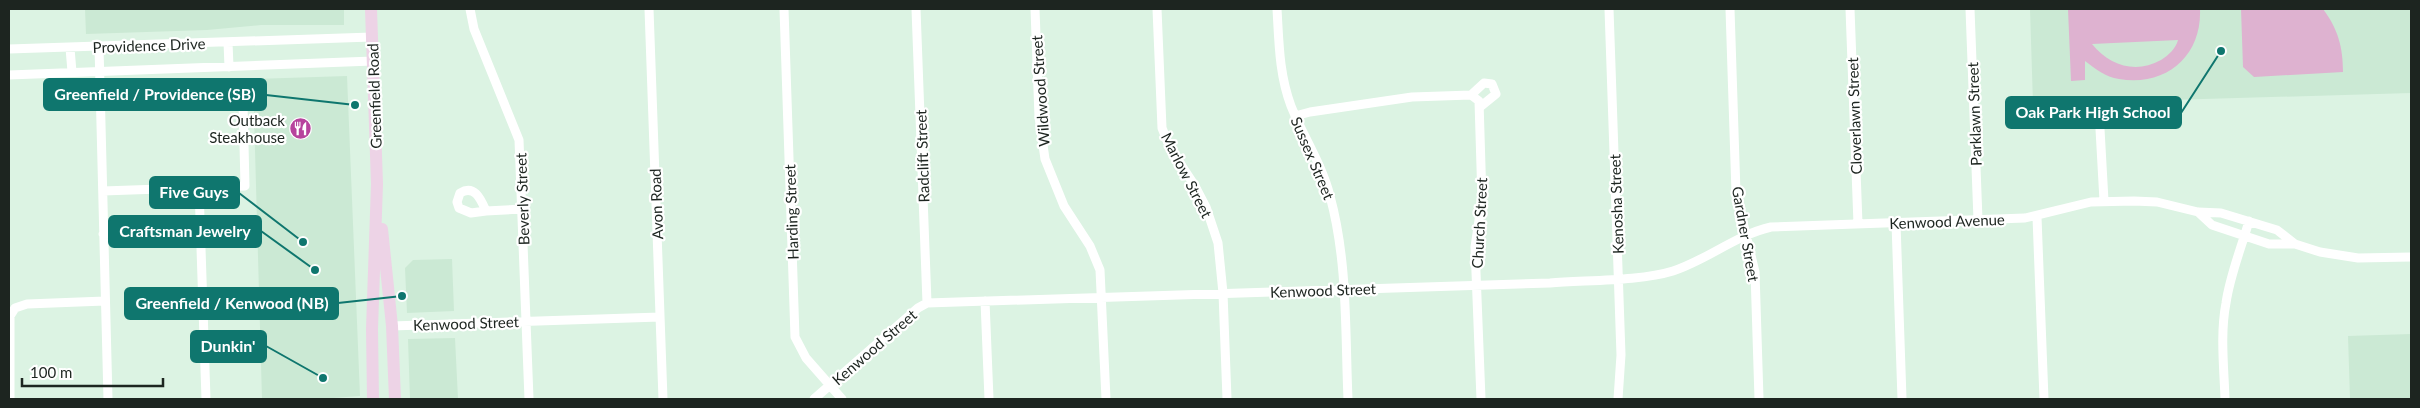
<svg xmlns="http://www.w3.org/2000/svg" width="2420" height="408" font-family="Lato,sans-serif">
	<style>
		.built { fill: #cbe9d4 }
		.green { fill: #deb2d0; fill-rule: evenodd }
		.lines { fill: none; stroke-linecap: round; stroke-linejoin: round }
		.minor { stroke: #fff; stroke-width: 9 }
		.secondary { stroke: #edd3e6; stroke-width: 12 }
		.labels { text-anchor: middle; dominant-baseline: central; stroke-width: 4.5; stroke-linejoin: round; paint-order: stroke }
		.street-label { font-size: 15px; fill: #1d2520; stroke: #fff }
		.poi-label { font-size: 15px; fill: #1d2520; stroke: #fff; text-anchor: end }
		.leader { fill: none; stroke: #0f766e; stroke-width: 2 }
		.callout-dot { fill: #0f766e; stroke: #fff; stroke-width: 2 }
		.callout { fill: #0f766e; stroke: #0f766e; stroke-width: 2 }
		.callout-label { font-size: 16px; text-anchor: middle; font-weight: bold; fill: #fff }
	</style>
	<rect width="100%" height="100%" fill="#dcf3e3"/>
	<path class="built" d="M85 9H344V25H261L207 30 86 34Z
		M2030 9H2411V93L2033 104Z
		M347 76 360 396 320 399H262L253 79Z
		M452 259 454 311 407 313 405 268 413 260Z
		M2411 334V399H2350L2348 336Z
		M455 338 458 399H410L408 339Z"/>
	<path class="green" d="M2068 9H2200C2202 56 2166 87 2119 79 2105 77 2096 69 2085 61V80L2071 81ZM2178 40C2176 48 2169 55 2161 60 2136 74 2110 66 2092 44Z
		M2241 9H2323C2338 29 2343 47 2343 72L2254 77 2243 67Z"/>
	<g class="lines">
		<path class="minor" d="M470 9 474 29 519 140 529 399
			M649 9 663 399
			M784 9 795 337 806 358 842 399
			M916 9 927 303
			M1035 9 1039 117 1045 159 1064 206 1090 246 1100 270 1106 399
			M1157 9 1162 128 1170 148 1195 186 1206 207 1218 243 1223 293 1227 399
			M1277 9C1279 42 1279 74 1291 106 1303 136 1322 164 1330 196 1348 262 1345 331 1348 399
			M1609 9 1621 355 1618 399
			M1730 9 1736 193 1755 272 1759 399
			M1850 9 1858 224
			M1970 9 1978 220
			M228 42 229 67
			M99 46 108 399
			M70 48 72 72
			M9 49 372 37
			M9 75 373 61
			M1471 95 1484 83 1492 84 1496 94 1480 107
			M99 97 222 92 235 94 243 103 245 186 103 191
			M1295 116 1310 112 1412 97 1471 95 1479 101 1482 200 1475 247 1481 399
			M2100 129 2104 201
			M199 188 206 399
			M486 211 471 213 459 208 457 202 460 193C475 184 481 200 486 211L522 209
			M2198 212 2212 225 2269 244H2295L2320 252 2358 258 2411 257
			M2037 217 2044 399
			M1896 223 1902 399
			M103 234 200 232
			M985 301 989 399
			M392 326 660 317
			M10 399V316L15 308 27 304 105 301
			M814 399 918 308 927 303 1550 283C1585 280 1641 281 1673 271 1707 260 1736 235 1771 227L2025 218 2091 202 2134 201 2157 202 2198 212 2221 213 2277 230 2295 244
			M2225 399C2224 368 2220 334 2226 303 2230 275 2241 249 2249 221"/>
		<path class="secondary" d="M371 9 377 184 372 329 373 399
			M382 229 392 326 395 399"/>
	</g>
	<defs>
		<symbol id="restaurant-disc" viewBox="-11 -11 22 22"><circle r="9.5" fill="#b7439d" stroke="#fff"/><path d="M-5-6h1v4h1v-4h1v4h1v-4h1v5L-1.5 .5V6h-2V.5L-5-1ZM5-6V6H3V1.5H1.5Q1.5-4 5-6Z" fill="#fff"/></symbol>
	</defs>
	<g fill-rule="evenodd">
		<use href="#restaurant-disc" x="288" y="116" width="25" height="25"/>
	</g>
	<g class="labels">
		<g class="street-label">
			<text transform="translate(149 45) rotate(-2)">Providence Drive</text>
			<text transform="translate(1040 91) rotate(-94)">Wildwood Street</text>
			<text transform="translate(374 96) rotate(-92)">Greenfield Road</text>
			<text transform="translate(1974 114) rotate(-92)">Parklawn Street</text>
			<text transform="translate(1854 116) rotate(-92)">Cloverlawn Street</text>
			<text transform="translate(922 156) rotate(-92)">Radclift Street</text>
			<text transform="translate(1313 158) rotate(67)">Sussex Street</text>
			<text transform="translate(1187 175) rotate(63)">Marlow Street</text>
			<text transform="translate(522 199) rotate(-92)">Beverly Street</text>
			<text transform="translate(656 204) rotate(-92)">Avon Road</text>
			<text transform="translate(1616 204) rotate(-92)">Kenosha Street</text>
			<text transform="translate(791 212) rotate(-92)">Harding Street</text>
			<text transform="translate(1947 221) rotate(-2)">Kenwood Avenue</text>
			<text transform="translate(1479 223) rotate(-87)">Church Street</text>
			<text transform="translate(1746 234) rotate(80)">Gardner Street</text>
			<text transform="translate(1323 290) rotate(-2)">Kenwood Street</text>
			<text transform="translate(466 323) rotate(-2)">Kenwood Street</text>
			<text transform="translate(874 347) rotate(-41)">Kenwood Street</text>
		</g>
		<g class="poi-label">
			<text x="285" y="120">Outback<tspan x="285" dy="17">Steakhouse</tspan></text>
		</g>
	</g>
	<path class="leader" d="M355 105L266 95M2221 51L2181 113M303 242L239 193M315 270L261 231M402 296L338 303M323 378L266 346"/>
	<g class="callout-dot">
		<circle cx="355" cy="105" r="5"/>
		<circle cx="2221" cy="51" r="5"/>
		<circle cx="303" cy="242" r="5"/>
		<circle cx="315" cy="270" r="5"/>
		<circle cx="402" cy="296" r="5"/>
		<circle cx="323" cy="378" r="5"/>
	</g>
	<g class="callout">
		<rect x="44" y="79" width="222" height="31" rx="5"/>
		<rect x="2006" y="97" width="175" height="31" rx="5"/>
		<rect x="150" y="177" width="89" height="31" rx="5"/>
		<rect x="109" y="216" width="152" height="31" rx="5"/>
		<rect x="125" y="288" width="213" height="31" rx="5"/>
		<rect x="191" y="331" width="75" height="31" rx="5"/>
	</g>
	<g class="callout-label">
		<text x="155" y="100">Greenfield / Providence (SB)</text>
		<text x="2093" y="118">Oak Park High School</text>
		<text x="194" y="198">Five Guys</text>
		<text x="185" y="237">Craftsman Jewelry</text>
		<text x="232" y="309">Greenfield / Kenwood (NB)</text>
		<text x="228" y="352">Dunkin'</text>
	</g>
	<rect width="2420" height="408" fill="none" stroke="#1d2520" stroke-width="20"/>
	<path d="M22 378v8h141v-8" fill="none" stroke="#1d2520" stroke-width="2.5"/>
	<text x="30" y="378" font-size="15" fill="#1d2520" stroke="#ffffff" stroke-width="4" paint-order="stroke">100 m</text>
</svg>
